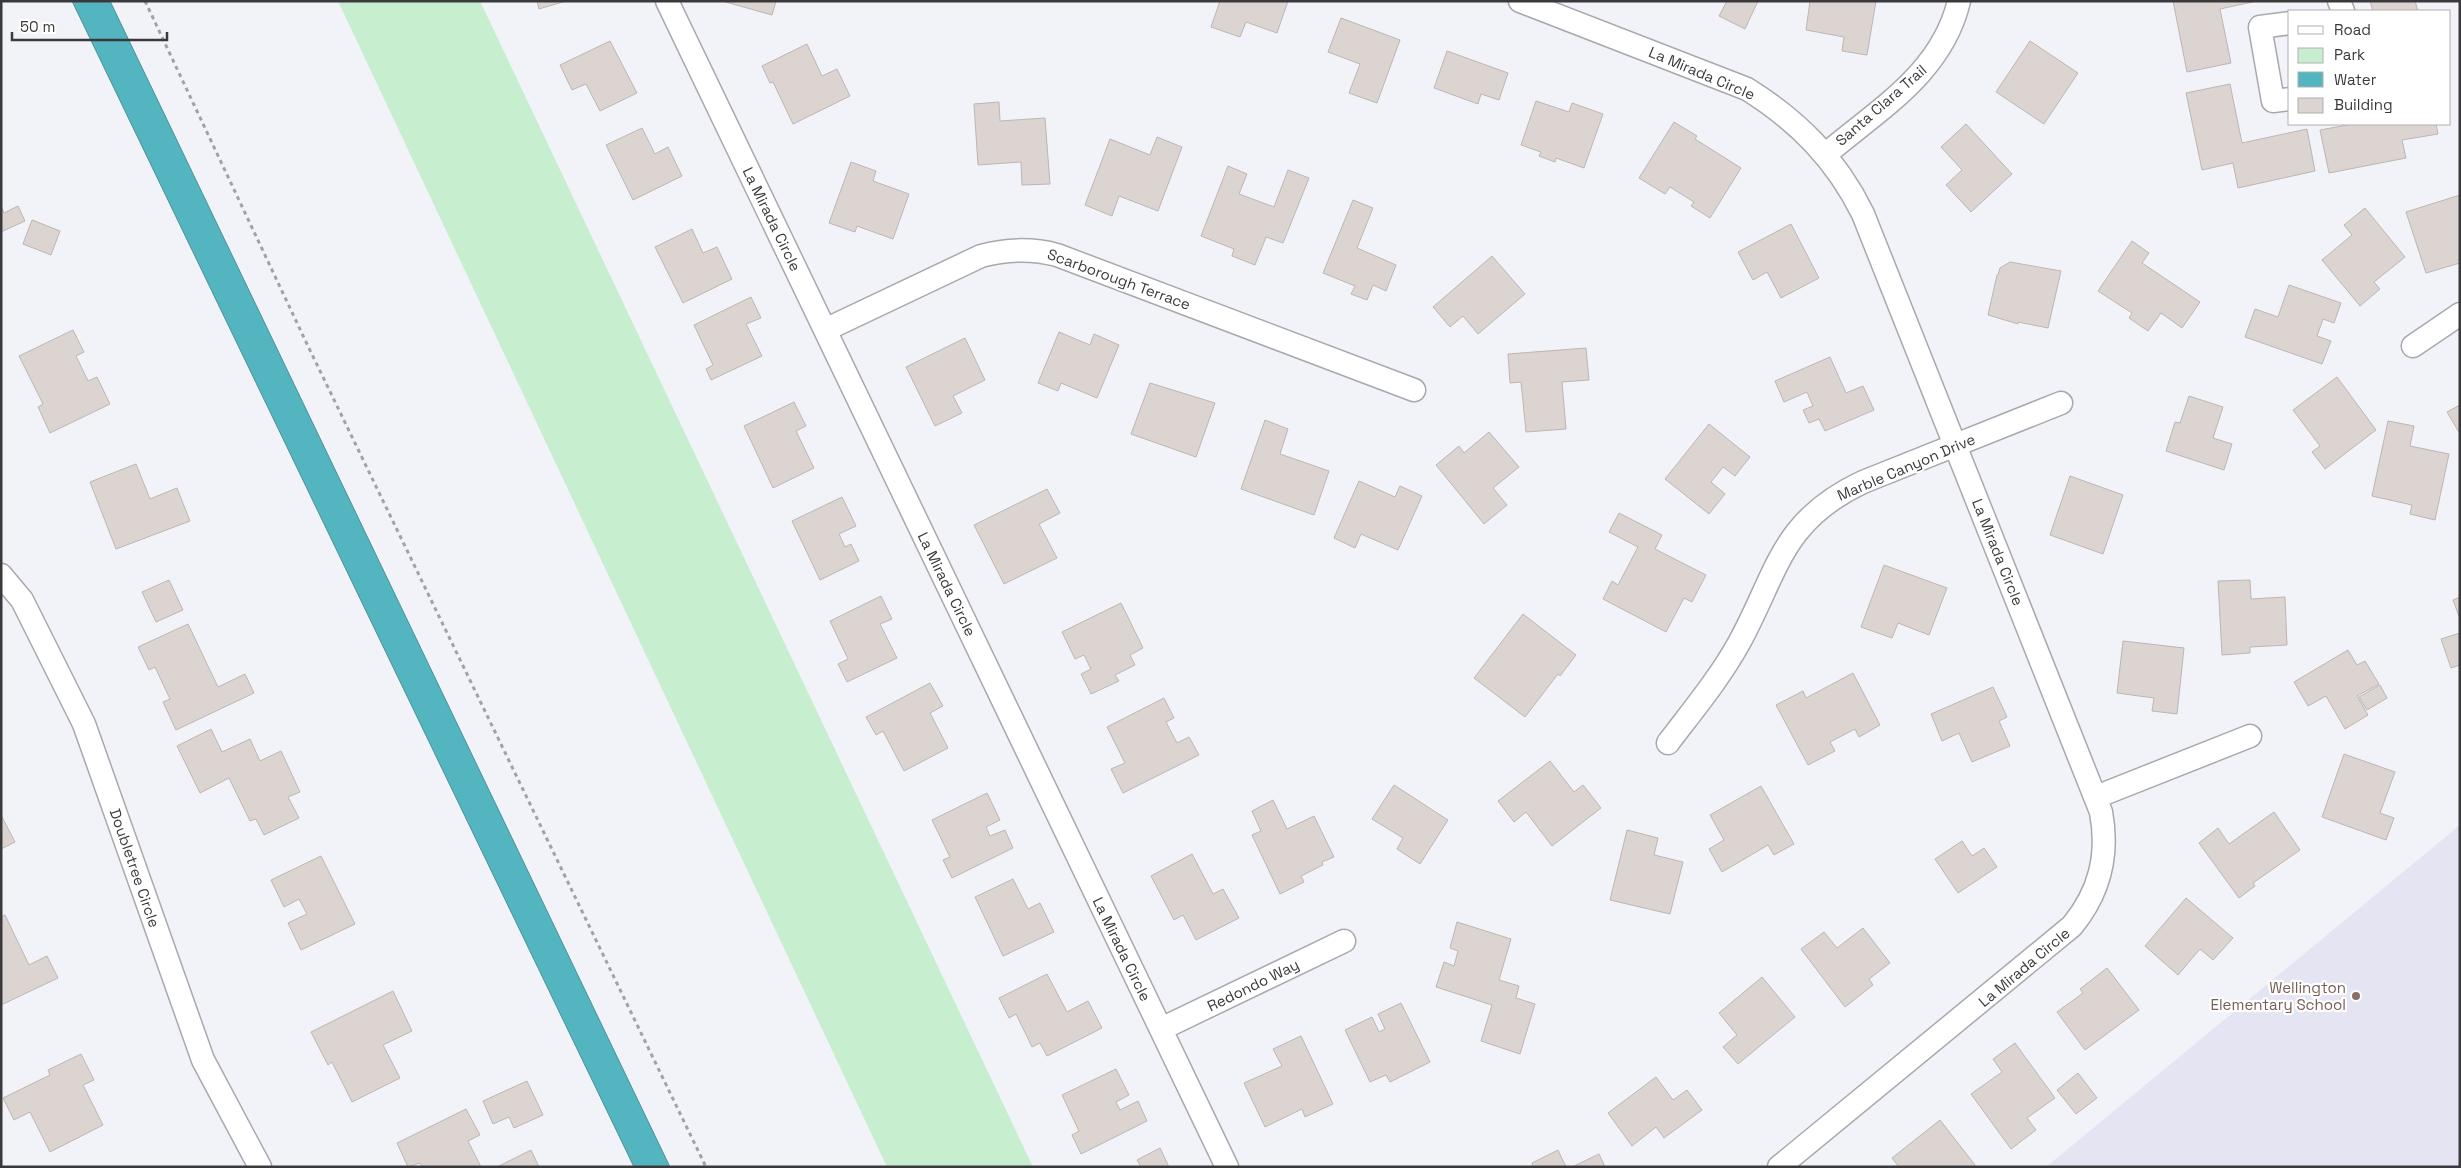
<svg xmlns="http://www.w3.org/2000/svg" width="2461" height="1168" font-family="'Space Grotesk',sans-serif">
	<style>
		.built { fill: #e5e4f3 }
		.green { fill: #c8eed0 }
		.water { fill: #53b5bf; stroke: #4c9098 }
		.building { fill: #dbd4d0; stroke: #bdb6b2 }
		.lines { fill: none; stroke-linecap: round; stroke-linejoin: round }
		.street-casing { stroke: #a8a8af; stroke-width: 25 }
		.path { stroke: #a1a1a7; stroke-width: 3; stroke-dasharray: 4 4; stroke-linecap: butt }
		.street { stroke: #fff; stroke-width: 22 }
		.education-dot { fill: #8d6e63; stroke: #fff; stroke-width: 2 }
		.labels { text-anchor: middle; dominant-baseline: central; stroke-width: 4.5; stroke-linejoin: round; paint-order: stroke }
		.street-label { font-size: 15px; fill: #3a3a3d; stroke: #fff }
		.education-label { font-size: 15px; fill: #785e54; stroke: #fff; text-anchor: end }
	</style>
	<rect width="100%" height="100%" fill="#f2f2f9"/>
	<path class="built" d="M2460 825V1167H2046Z"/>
	<path class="green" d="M338 1H480L1033 1167H887Z"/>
	<path class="water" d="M72 1H110L670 1167H634Z"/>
	<path class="building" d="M537 1H566L539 9Z
		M722 1H776L772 15Z
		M1220 1H1288L1277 33 1246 22 1240 37 1211 27Z
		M1727 1H1758L1745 29 1719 16Z
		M1810 1H1876L1867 55 1842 51 1844 37 1806 30Z
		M2173 1H2257L2220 9 2231 63 2187 72Z
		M2370 1H2415L2418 11H2373Z
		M1341 18 1400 40 1377 103 1349 93 1360 64 1328 52Z
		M610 41 637 93 600 111 586 84 572 90 560 65Z
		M2030 41 2078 73 2044 124 1996 92Z
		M807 44 822 76 837 69 850 96 793 124 773 82 770 83 762 66Z
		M1447 51 1508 73 1499 100 1481 94 1478 104 1434 88Z
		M2230 84 2242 143 2307 129 2315 171 2238 188 2233 163 2202 170 2186 93Z
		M1536 101 1569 112 1572 103 1603 114 1584 168 1556 158 1555 162 1539 156 1541 152 1521 145Z
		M999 102 1000 121 1045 118 1050 184 1022 185 1021 162 978 165 974 104Z
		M1674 122 1697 136 1695 139 1741 168 1710 218 1691 206 1694 202 1670 187 1665 194 1639 178Z
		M1966 124 2012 174 1971 212 1946 185 1962 170 1941 147Z
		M2353 124H2436L2438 134 2402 140 2406 158 2329 173 2320 130Z
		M642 128 655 154 668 147 682 176 633 200 606 145Z
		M1157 137 1182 147 1158 211 1119 196 1112 216 1085 205 1110 139 1150 155Z
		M851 162 876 171 873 181 909 194 893 239 857 226 855 232 829 223Z
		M1228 166 1247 174 1239 194 1274 207 1288 170 1309 178 1283 243 1266 237 1255 265 1232 256 1234 249 1201 236Z
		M2460 195V263L2426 273 2406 212Z
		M1353 200 1373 208 1357 248 1396 265 1386 291 1373 285 1367 300 1351 294 1355 286 1323 273Z
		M1 206 4 213 18 206 25 221 1 232Z
		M2365 208 2405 257 2374 282 2380 289 2360 306 2322 260 2352 235 2344 225Z
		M32 220 60 231 51 255 23 244Z
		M1791 224 1819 278 1781 298 1767 272 1753 280 1738 252Z
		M692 229 703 253 717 247 732 279 683 303 655 247Z
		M2132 241 2149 253 2142 263 2200 302 2182 328 2161 313 2148 331 2129 318 2132 313 2098 291Z
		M1492 256 1525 294 1478 334 1463 316 1450 327 1433 307Z
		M2010 262 2061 271 2048 328 2018 322V324L1988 315 1997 275H1998L2000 268Z
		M2289 285 2341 303 2334 323 2323 319 2317 336 2331 341 2322 364 2245 337 2255 309 2278 317Z
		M751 297 761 318 746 324 762 356 711 380 706 369 713 365 694 325Z
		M73 330 84 352 76 356 88 381 97 377 110 404 50 433 38 407 43 404 19 356Z
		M1059 332 1090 345 1094 334 1119 345 1097 398 1061 383 1058 391 1038 383Z
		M965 338 985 380 953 396 962 413 935 426 906 367Z
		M1586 348 1589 380 1562 382 1566 429 1526 432 1521 382 1510 383 1508 354Z
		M1830 357 1846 393 1863 386 1874 410 1825 431 1819 419 1809 423 1803 410 1813 406 1807 392 1784 402 1775 381Z
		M2337 377 2376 430 2325 469 2312 452 2320 446 2293 410Z
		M1150 383 1215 403 1196 457 1131 434Z
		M2189 396 2223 407 2213 438 2232 444 2224 470 2166 451 2175 422 2180 423Z
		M794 402 806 426 796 431 814 468 773 488 744 426Z
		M2460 405V434L2447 412Z
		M1265 420 1288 429 1280 454 1329 471 1314 515 1241 489Z
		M2388 421 2414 426 2410 446 2449 454 2435 520 2410 514 2412 505 2372 496Z
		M1709 424 1750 457 1735 476 1723 467 1711 482 1725 494 1709 514 1665 479Z
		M1489 432 1519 467 1493 488 1507 505 1484 524 1436 465 1459 446 1464 453Z
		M136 464 150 499 177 488 190 521 116 549 90 482Z
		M2070 476 2123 495 2103 554 2050 535Z
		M1359 481 1395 497 1400 486 1422 496 1398 550 1361 534 1355 548 1334 538Z
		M1047 489 1060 513 1039 524 1057 558 1004 584 974 525Z
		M842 497 856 526 839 534 845 547 851 544 859 561 820 580 792 521Z
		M1619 513 1662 535 1655 549 1706 575 1692 602 1684 598 1666 632 1603 599 1612 581 1618 585 1638 547 1609 532Z
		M1884 565 1947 588 1929 635 1898 623 1892 638 1861 627Z
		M169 580 183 610 156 622 142 592Z
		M2250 580 2251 599 2285 597 2287 645 2250 647V653L2222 655 2218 581Z
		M881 596 892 619 880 624 897 658 847 682 838 664 848 659 830 621Z
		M2460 597V619L2453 600Z
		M1121 603 1143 648 1130 655 1135 665 1115 675 1119 681 1091 694 1081 674 1091 669 1084 655 1075 659 1062 632Z
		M1523 614 1576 655 1560 676 1558 674 1525 717 1474 678Z
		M188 624 218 687 245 674 254 693 176 730 163 702 170 699 155 667 149 670 138 647Z
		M2460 633V665L2451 668 2441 639Z
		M2123 641 2184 648 2177 714 2152 711 2154 698 2117 693Z
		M2348 650 2357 665 2365 661 2379 684 2357 696 2368 715 2345 729 2326 696 2308 706 2294 682Z
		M1853 673 1880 725 1859 737 1855 729 1830 742 1835 751 1808 765 1776 705 1803 691 1806 698Z
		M930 683 943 706 930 713 948 748 904 771 883 731 876 735 866 717Z
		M2380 685 2387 698 2367 710 2359 697Z
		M1993 687 2007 717 1999 721 2010 746 1972 762 1959 733 1942 741 1931 714Z
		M1164 698 1174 718 1166 722 1177 743 1189 737 1199 755 1123 793 1111 769 1125 763 1107 727Z
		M211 729 222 752 250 739 260 761 281 751 300 792 288 797 299 818 264 835 256 819 250 821 229 778 200 793 177 746Z
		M2344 754 2395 772 2380 813 2394 818 2386 840 2322 817Z
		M1550 761 1574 792 1583 785 1601 808 1552 846 1526 812 1514 822 1498 801Z
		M1394 785 1448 820 1420 864 1397 849 1403 838 1372 819Z
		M1761 786 1794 844 1774 855 1768 845 1722 872 1709 849 1724 840 1710 815Z
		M987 793 1000 820 986 827 990 836 1005 830 1013 848 952 878 943 860 950 857 932 820Z
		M1273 800 1287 829 1314 816 1334 857 1322 862 1323 865 1301 876 1304 882 1280 894 1252 835 1261 831 1252 811Z
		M2274 812 2300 850 2253 883 2255 886 2239 898 2199 843 2218 828 2229 844Z
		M1 815 15 842 1 849Z
		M1627 830 1658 838 1654 855 1683 862 1670 914 1610 900Z
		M1962 841 1972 856 1984 848 1997 867 1958 893 1935 859Z
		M1192 854 1213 894 1223 889 1239 918 1196 940 1183 915 1174 920 1151 876Z
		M321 856 355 924 301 950 288 923 307 914 299 899 284 907 271 880Z
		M1013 879 1028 909 1040 903 1054 932 1003 956 975 897Z
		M2186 898 2233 938 2213 960 2200 949 2178 975 2145 946Z
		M5 915 29 965 47 956 58 978 1 1005V917Z
		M1457 922 1511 939 1499 980 1519 986 1516 998 1535 1004 1520 1054 1481 1041 1492 1005 1436 987 1444 962 1454 966 1458 951 1450 948Z
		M1863 928 1890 963 1869 979 1873 985 1845 1007 1801 949 1824 932 1837 948Z
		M2107 968 2139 1010 2085 1050 2057 1012 2083 993 2080 989Z
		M1047 974 1067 1012 1088 1001 1102 1028 1047 1056 1040 1043 1032 1047 1016 1014 1009 1018 999 998Z
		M1762 977 1795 1017 1738 1064 1723 1047 1737 1035 1719 1013Z
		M393 991 412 1031 383 1045 400 1078 352 1102 332 1062 328 1065 311 1032Z
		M1401 1003 1430 1062 1390 1082 1386 1075 1370 1082 1345 1030 1372 1017 1379 1032 1385 1029 1378 1014Z
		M1301 1036 1333 1104 1305 1117 1302 1109 1265 1127 1244 1083 1282 1066 1273 1049Z
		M2015 1043 2055 1098 2027 1118 2036 1130 2011 1149 1971 1094 2002 1072 1993 1059Z
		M81 1054 94 1080 83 1085 103 1125 50 1152 30 1112 14 1120 3 1098 50 1075 48 1070Z
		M1116 1069 1129 1095 1116 1102 1120 1110 1138 1101 1147 1121 1081 1154 1072 1135 1079 1131 1062 1095Z
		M2078 1073 2097 1098 2076 1114 2057 1090Z
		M1656 1077 1673 1100 1687 1090 1702 1110 1664 1138 1656 1127 1632 1146 1608 1113Z
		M527 1081 543 1115 514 1128 509 1117 493 1124 483 1101Z
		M466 1109 480 1135 468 1141 481 1167H422L420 1163 408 1167 397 1143Z
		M1940 1120 1975 1165 1973 1167H1899L1892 1158Z
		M1160 1148 1169 1167H1141L1137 1160Z
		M531 1150 539 1167H497Z
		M1558 1150 1566 1167H1533L1532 1163Z
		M1599 1154 1605 1167H1572Z"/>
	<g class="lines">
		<defs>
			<path id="street" d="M667 1 1227 1167
				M1520 1 1747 89C1798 121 1836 159 1863 214L2101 812C2109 855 2100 892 2072 926L1779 1167
				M2339 1 2343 11
				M2290 23 2260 27 2273 101 2290 99
				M1826 154C1879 109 1942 73 1959 1
				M825 330 981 256C1007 249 1031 248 1057 255L1414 390
				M2413 346 2460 314
				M1 575 22 600 84 724 203 1060 260 1167
				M1668 743C1693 710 1719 679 1739 643 1778 572 1780 521 1863 482L2061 403
				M2096 797 2250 736
				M1161 1029 1344 941"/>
		</defs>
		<use href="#street" class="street-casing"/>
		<path class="path" d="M145 1 306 342 706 1167"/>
		<use href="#street" class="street"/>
	</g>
	<circle class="education-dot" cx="2356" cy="996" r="5"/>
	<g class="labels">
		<g class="street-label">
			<text transform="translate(1702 73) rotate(23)">La Mirada Circle</text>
			<text transform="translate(1881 105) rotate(-41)">Santa Clara Trail</text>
			<text transform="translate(772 219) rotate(64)">La Mirada Circle</text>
			<text transform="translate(1119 279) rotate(20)">Scarborough Terrace</text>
			<text transform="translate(1906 467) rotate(-23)">Marble Canyon Drive</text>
			<text transform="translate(1998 552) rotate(68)">La Mirada Circle</text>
			<text transform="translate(947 584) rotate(64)">La Mirada Circle</text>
			<text transform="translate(135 868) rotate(71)">Doubletree Circle</text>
			<text transform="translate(1122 949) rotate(64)">La Mirada Circle</text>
			<text transform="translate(2024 967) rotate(-40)">La Mirada Circle</text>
			<text transform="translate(1253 985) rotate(-26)">Redondo Way</text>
		</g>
		<g class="education-label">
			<text x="2346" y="987">Wellington<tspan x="2346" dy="17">Elementary School</tspan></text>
		</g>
	</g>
	<rect width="2461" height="1168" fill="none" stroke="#3a3a3d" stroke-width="5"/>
	<rect x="2288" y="10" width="162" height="115" fill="#ffffff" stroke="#b0b0b1"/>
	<rect x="2298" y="26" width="25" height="8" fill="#ffffff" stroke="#b0b0b1"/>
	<text x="2334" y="35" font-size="15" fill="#3a3a3d">Road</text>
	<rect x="2298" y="48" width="25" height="15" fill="#c8eed0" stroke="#b0b0b1"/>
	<text x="2334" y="60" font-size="15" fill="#3a3a3d">Park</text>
	<rect x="2298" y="72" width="25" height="15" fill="#53b5bf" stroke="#b0b0b1"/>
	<text x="2334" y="85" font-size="15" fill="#3a3a3d">Water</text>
	<rect x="2298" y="98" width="25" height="15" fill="#dbd4d0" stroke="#b0b0b1"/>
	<text x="2334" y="110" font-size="15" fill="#3a3a3d">Building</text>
	<path d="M12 32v8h155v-8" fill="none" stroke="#3a3a3d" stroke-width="2.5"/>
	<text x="20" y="32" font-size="15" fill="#3a3a3d" stroke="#ffffff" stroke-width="4" paint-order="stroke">50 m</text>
</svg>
